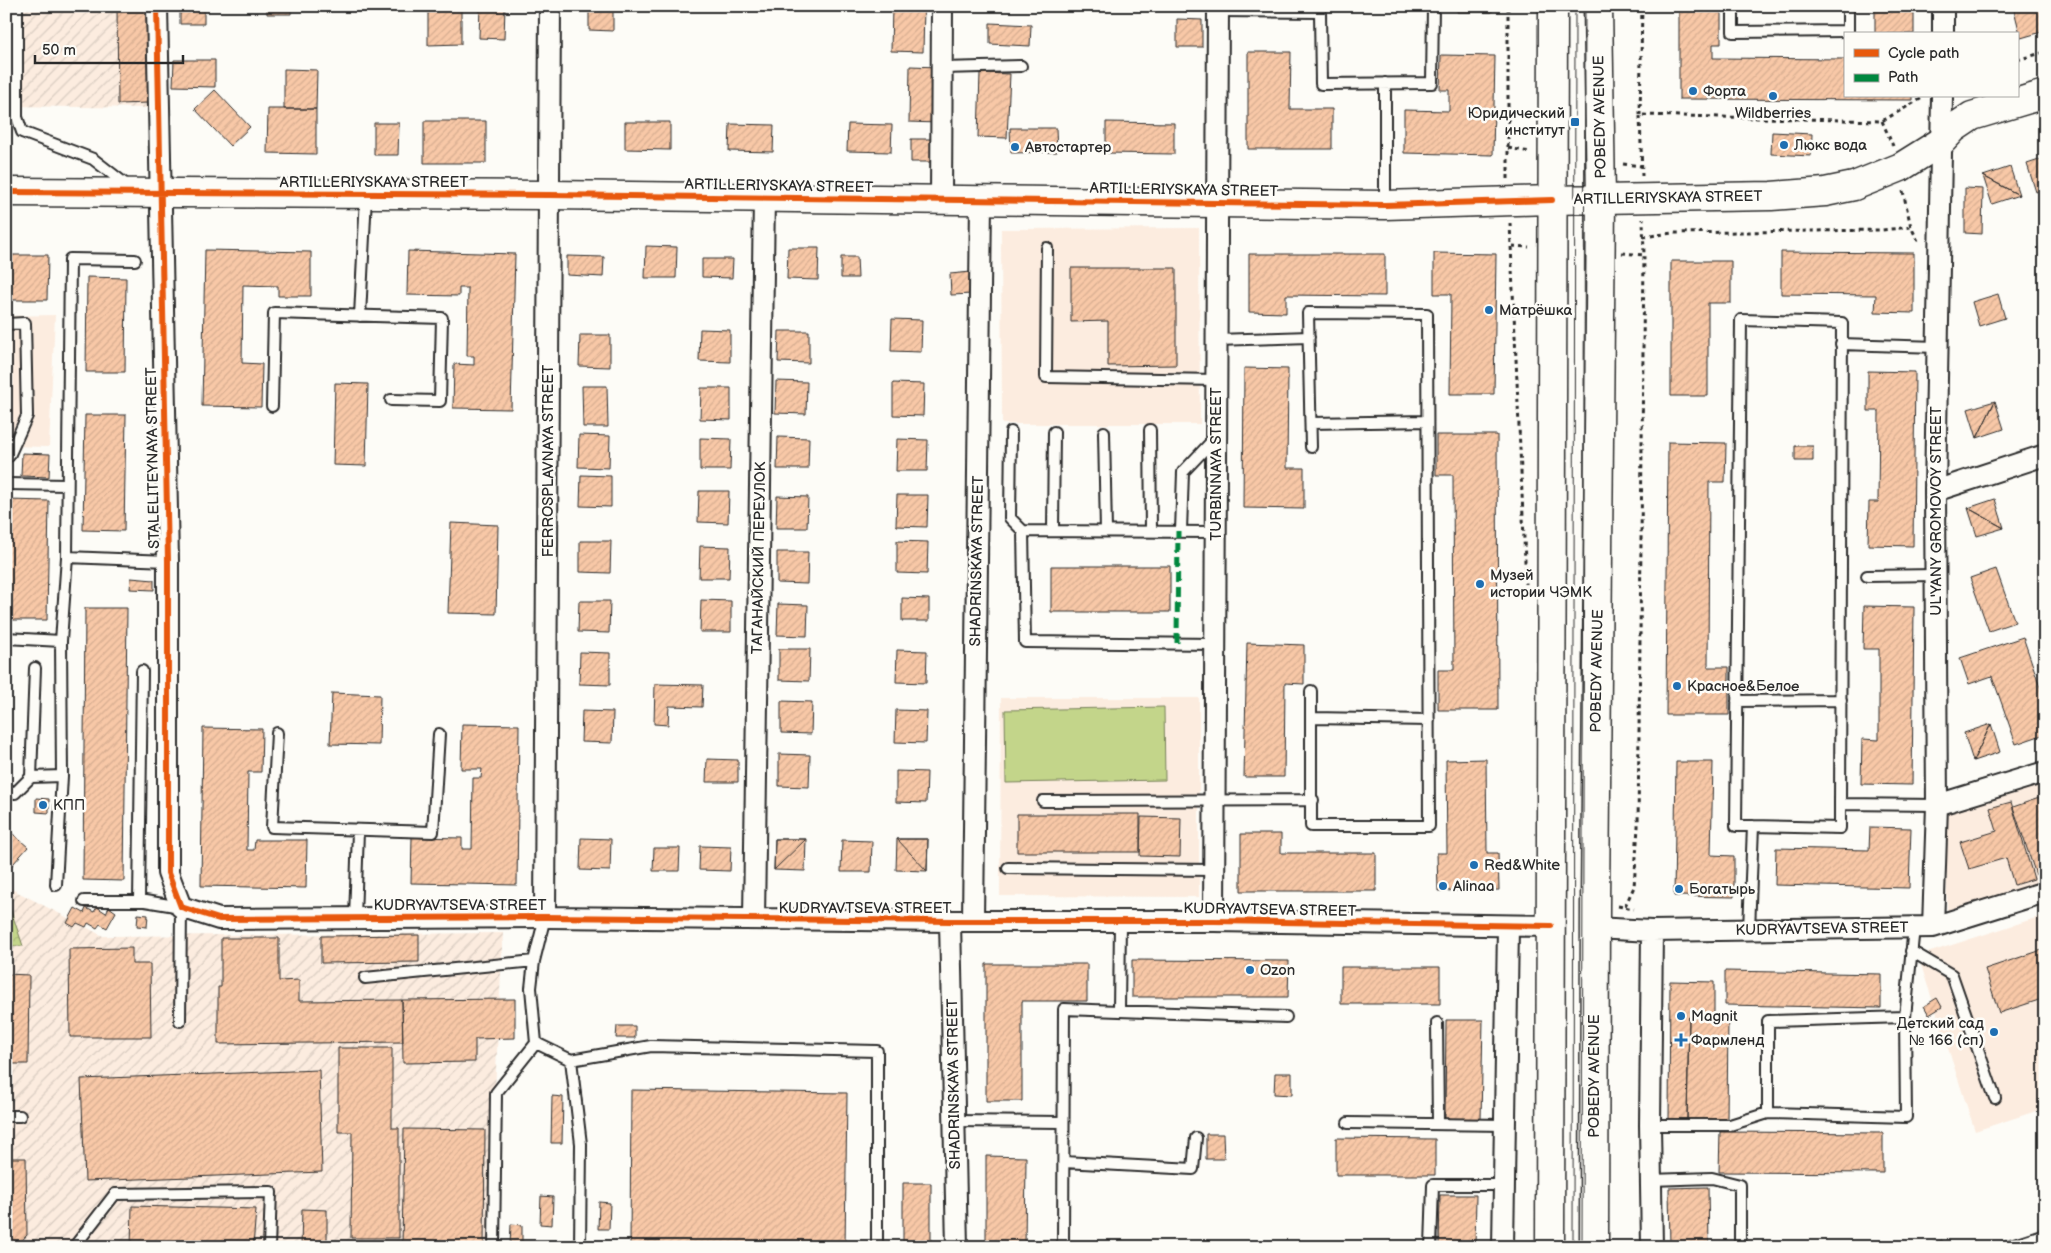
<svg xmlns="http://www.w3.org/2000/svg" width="2051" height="1253" font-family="'Balsamiq Sans',sans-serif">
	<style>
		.built { fill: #fcecdf }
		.industrial { fill: url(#industrial-furrows) }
		.forest { fill: url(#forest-crowns); stroke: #77805a }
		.garden { fill: #c3d58a; stroke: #77805a }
		.building { fill: url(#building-hatch); stroke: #2b2b2b }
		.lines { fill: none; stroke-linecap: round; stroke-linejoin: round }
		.lane-casing { stroke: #2b2b2b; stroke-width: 14 }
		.street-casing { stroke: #2b2b2b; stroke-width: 24 }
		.secondary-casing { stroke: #2b2b2b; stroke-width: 31 }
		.primary-casing { stroke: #2b2b2b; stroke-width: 31 }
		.path { stroke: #2b2b2b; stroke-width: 3; stroke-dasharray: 4 4; stroke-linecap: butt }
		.lane { stroke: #fdfcf7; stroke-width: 10 }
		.street { stroke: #fdfcf7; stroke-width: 20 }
		.secondary { stroke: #fdfcf7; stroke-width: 28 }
		.primary { stroke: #fdfcf7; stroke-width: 28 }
		.tram { stroke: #2b2b2b; stroke-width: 1 }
		.quiet { stroke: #00873e; stroke-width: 5; stroke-dasharray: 10 5; stroke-linecap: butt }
		.cycleway-casing { stroke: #fdfcf7; stroke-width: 9 }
		.cycleway { stroke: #e8590c; stroke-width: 6 }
		.poi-dot { fill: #1f6fb2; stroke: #fdfcf7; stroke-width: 2 }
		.labels { text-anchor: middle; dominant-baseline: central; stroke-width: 5; stroke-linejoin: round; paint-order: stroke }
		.poi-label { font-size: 15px; fill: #2b2b2b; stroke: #fdfcf7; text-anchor: start }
		.street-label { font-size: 15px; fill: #2b2b2b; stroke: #fdfcf7 }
	</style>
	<defs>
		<pattern id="industrial-furrows" width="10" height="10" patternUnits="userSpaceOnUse" patternTransform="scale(1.25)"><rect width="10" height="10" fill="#fcecdf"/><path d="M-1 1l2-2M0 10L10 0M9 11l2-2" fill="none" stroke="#d8cbc0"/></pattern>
		<pattern id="forest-crowns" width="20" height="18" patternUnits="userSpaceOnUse" patternTransform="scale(1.25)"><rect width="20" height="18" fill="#c3d58a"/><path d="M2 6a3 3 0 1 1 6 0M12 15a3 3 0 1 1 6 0" fill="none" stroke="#a8b777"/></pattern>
		<pattern id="building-hatch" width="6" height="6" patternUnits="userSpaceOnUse" patternTransform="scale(1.25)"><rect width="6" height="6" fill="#f8c8a7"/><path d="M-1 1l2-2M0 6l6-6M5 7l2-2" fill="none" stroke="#d5ac90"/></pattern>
	</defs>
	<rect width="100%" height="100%" fill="#fdfcf7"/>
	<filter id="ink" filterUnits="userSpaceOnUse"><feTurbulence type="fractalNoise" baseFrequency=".02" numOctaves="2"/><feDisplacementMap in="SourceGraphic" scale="10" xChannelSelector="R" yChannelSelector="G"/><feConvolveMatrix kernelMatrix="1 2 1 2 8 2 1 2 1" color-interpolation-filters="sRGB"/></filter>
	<g filter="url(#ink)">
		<path class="built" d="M1199 228 1200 424H1002L1001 229Z
			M55 315 49 447 6 446V316Z
			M1001 698H1199V897L1000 896Z
			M2045 784V881L1947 912 1946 814Z
			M2045 915V1108L1975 1131 1918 956Z"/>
		<path class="industrial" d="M6 6H149L151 108 6 106Z
			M6 886 103 936 503 933 487 1247H6Z"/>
		<path class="forest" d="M6 903 9 905 23 946H6Z"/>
		<path class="garden" d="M1164 707 1165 780 1006 783 1005 710Z"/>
		<path class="building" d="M117 6H146L148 103 118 104Z
			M180 6H204V24H180Z
			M267 6H291V14H267Z
			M428 6H461V44L428 45Z
			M480 6H505L504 39 479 38Z
			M589 6H613V31L589 30Z
			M892 6H924L923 52 891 51Z
			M987 6H1047V8Z
			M1458 6H1492V12H1457Z
			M1679 6H1721V44H1713V58L1845 59V96H1913V100L1679 99Z
			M1875 6H1914V34H1875Z
			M2013 6H2045V31L2021 38Z
			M1177 19 1202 20V47H1177Z
			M990 23 1031 25 1030 46 990 44Z
			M1248 52H1291L1290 109H1332V149H1248Z
			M1441 55 1495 56 1493 155 1404 153V110L1449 111V90H1440Z
			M174 60H215V87L173 86Z
			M910 66 939 67 937 123 909 122Z
			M284 69 317 70 316 109H284Z
			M980 73 1010 74 1007 138 978 137Z
			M215 90 250 127 230 146 195 109Z
			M268 109H316V154L267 153Z
			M424 121H486V163H424Z
			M625 122H670V150L625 149Z
			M1106 122 1174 123V154L1106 153Z
			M374 123H399L398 155H374Z
			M730 124 774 125 773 152 729 151Z
			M848 124 892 125 891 152 847 151Z
			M1010 128H1056L1057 152 1011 153Z
			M1772 132 1812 134 1811 156 1771 154Z
			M911 139H936L937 162H911Z
			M2045 158V189L2036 192 2027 164Z
			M2010 167 2019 195 1983 176Z
			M1983 176 2019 195 1992 204Z
			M1965 188 1983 189 1982 234 1965 233Z
			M646 246 677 247 676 278H645Z
			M788 248H819L818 280 787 279Z
			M205 250 311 252V296H278V286L243 285 242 363 262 364 261 407 202 406Z
			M408 251 515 254 511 409 453 408 454 364 474 365V356H467L468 288H459V296L407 295Z
			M1781 252 1914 253V313L1875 312 1876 295 1781 294Z
			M1434 253 1496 254 1494 394H1450L1451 294H1434Z
			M1249 254H1385V296L1286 295V313L1249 312Z
			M6 255H48L47 300H6Z
			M567 256 604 257 603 277 567 275Z
			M841 257H857L858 278H841Z
			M702 259H733L732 278 702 277Z
			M1671 261H1731V303H1708V396H1671Z
			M1071 268H1176V365L1108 366V321L1071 322Z
			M971 272 973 294 951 295 950 274Z
			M87 277 126 278 125 372H86Z
			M1998 294 2005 318 1979 326 1972 302Z
			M892 319 922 320 921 352 891 351Z
			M700 329 730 330V362L699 361Z
			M779 331H809V363L778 362Z
			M580 335H610V367L579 366Z
			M1244 368 1288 369 1287 468H1304V509L1243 508Z
			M1868 371 1915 372 1913 546 1868 545 1869 502H1878L1879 411H1868Z
			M776 381 807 382 806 414 775 413Z
			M335 383 368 384 366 466 333 465Z
			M893 383 924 384 923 416 893 415Z
			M582 386H607L608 427H583Z
			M701 388H731V420L700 419Z
			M1995 401 1977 438 1968 409Z
			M1995 401 2004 429 1977 438Z
			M85 415H126L124 531 83 530Z
			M579 435 610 436 609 468 578 467Z
			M1436 435H1497L1498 710H1438V670H1454L1453 475H1436Z
			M778 437 809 438 808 469H777Z
			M700 438 731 439 730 470H700Z
			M897 439 928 440 927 471H896Z
			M1668 442 1726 443 1725 482H1709L1708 667H1729V715H1666Z
			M1795 446H1813V461H1795Z
			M22 453 50 454 49 477 21 476Z
			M581 475 611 476V507L580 506Z
			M699 491H729L728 523 698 522Z
			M897 495H928L927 527 896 526Z
			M777 496 808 497 807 528H776Z
			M1995 499 2004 528 1968 508Z
			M7 500 49 501 47 620H6Z
			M1968 508 2004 528 1977 536Z
			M451 523 498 525 496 614 448 613Z
			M580 541H611L610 573 580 572Z
			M897 541 928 542 927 574 897 573Z
			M700 546 730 547 729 578H699Z
			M777 552H808L807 584 777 583Z
			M1051 566H1170V612H1051Z
			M1996 569 2015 622 1989 631 1970 578Z
			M131 578 154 580V590L130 589Z
			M902 598 929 599V621H902Z
			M701 600 731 601V632H700Z
			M579 601H610L609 633 578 632Z
			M778 604 808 605 807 636 777 635Z
			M1864 606 1914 607 1912 785 1861 784 1862 739 1879 740V649H1863Z
			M85 608H127L124 881 83 880Z
			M2023 637 2045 701V734L2016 744 1992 676 1969 684 1960 658Z
			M1247 643 1304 645V684L1285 683 1284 777H1244Z
			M779 649H810L809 681 779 680Z
			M897 650 927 651 926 683 896 682Z
			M580 652 610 653V685L579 684Z
			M6 660 12 661 6 718Z
			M655 684 703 685 702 707 669 706 668 725 654 724Z
			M332 693 380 695 379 745 330 744Z
			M781 701 812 702 811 734 781 733Z
			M896 710 927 711 926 743 895 742Z
			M582 711 613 712 612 743 581 742Z
			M462 724 519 725 517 885 411 883 412 837 462 838V849H472L473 778H481L482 769H461Z
			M1991 724 1973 761 1964 733Z
			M1991 724 2000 752 1973 761Z
			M203 728 262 729 261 772H248L247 850H254L255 840H307L306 888 201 886Z
			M779 754 810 755 809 787 779 786Z
			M707 759 738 760V782H706Z
			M1486 759 1487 853H1498L1499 890 1438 891 1437 853H1447L1446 760Z
			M1676 762H1713L1711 855 1734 856V897L1674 896Z
			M896 771 927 772 926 803 896 802Z
			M2045 796V872L2036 875 2013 807Z
			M36 798 49 799V813L36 812Z
			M2011 802 2034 879 2014 885 2006 858 1969 869 1960 842 1997 831 1990 808Z
			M1017 814H1140V852H1017Z
			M1141 817 1181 818 1180 857 1140 856Z
			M1870 827 1911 828 1909 888 1775 885 1776 848 1869 850Z
			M6 828 28 847 6 872Z
			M1241 834H1281V853H1376V891H1241Z
			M581 838 611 839 610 871 580 870Z
			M775 839H806L805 871 774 870Z
			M775 839H806L774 870Z
			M897 839H928L927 871 896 870Z
			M897 839H928L927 871Z
			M842 840 872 841 871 872H841Z
			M700 846 731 847 730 871 699 870Z
			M654 848H680L679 871H653Z
			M97 907 106 913 109 907 116 912 107 928 100 924 97 928 88 923 86 927 77 923 74 927 67 923 75 908 84 913 86 908 94 912Z
			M138 914 148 915 147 927 137 926Z
			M419 935V962L321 963V936Z
			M221 938H279V981L299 980V1001L402 1000 403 1042 218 1044V987H221Z
			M132 948V964H150L151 1037H70L69 949Z
			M2045 949V998L1999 1013 1985 969Z
			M1132 960 1289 961 1288 997H1132Z
			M986 964H1087V1001H1022V1101H986Z
			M1341 967H1440V1004H1341Z
			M1725 971 1881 974V1008L1725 1005Z
			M6 974 29 975 28 1064H6Z
			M1670 981 1714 982V1017H1689L1687 1119H1669Z
			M1937 998 1942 1007 1929 1015 1924 1006Z
			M515 999V1038L475 1039V1062L403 1063 402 1000Z
			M1689 1017H1728L1727 1120 1687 1119Z
			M1446 1020H1483L1481 1120 1445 1119Z
			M617 1026H635V1038H616Z
			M338 1048H392V1128H399V1238H351L352 1132H338Z
			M319 1070 322 1172 85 1181 81 1079Z
			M1275 1073H1292V1095L1274 1094Z
			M631 1090 847 1093 845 1247H630Z
			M552 1096 563 1097 562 1143H551Z
			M404 1129 485 1130 484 1247H402Z
			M1720 1132 1883 1133V1173L1719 1172Z
			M1206 1134H1223L1224 1159H1206Z
			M1336 1138 1435 1139V1175H1336Z
			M986 1156 1026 1157 1025 1247H986Z
			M6 1158H26L27 1235 16 1247H6Z
			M903 1183H931V1247H903Z
			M1708 1187 1709 1247H1670L1669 1188Z
			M1440 1195H1476L1475 1247H1439Z
			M541 1196 553 1197 552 1225 540 1224Z
			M599 1202 610 1203 609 1229H598Z
			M132 1206 256 1209 253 1247H131Z
			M302 1209 327 1210V1247H301Z
			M511 1224 522 1225V1247H510Z
			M1942 1240 1944 1247H1925L1924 1246Z"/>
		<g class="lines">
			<defs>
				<path id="lane" d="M17 6V117L22 132 93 159 129 187
					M1733 6V32L1848 31V6
					M1218 11 1320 12 1321 84 1432 83 1433 6
					M942 68 1021 66
					M1385 83V204
					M1047 248 1046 377 1217 380
					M360 316 366 196
					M6 324 25 323 27 416 9 456H6
					M1217 340 1309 337
					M1841 344 1937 347
					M272 406 274 313 442 318 440 401 391 400
					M1311 423 1427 421
					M1150 430 1151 531
					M1011 432 1010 518 1023 531
					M1104 432 1106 531
					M1311 447 1308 313 1427 314 1429 826H1311V691
					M6 484 67 485
					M1053 531 1054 432
					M1181 531 1183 472 1215 438
					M1216 532 1023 531 1025 642 1216 644
					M67 557 168 561
					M1867 576 1936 575
					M6 638 61 641
					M1737 701 1841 700
					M1312 718 1429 720
					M277 733 272 827 433 832 439 734
					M31 777 62 776
					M6 789 15 793 31 777 35 668
					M1043 801 1313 800
					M1753 826 1840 828V804L1937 805
					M1008 868 1215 870
					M56 885 62 776 61 641 67 557 70 259 135 260
					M84 901H145L181 907 180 1021
					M139 901 142 671
					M545 917 534 961 531 988 536 1043 571 1060 651 1046 877 1051V1247
					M355 918 358 831
					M1749 930 1753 826H1736L1741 320 1842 323 1840 804
					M1911 951 1952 975 1995 1098
					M365 978 534 961
					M1119 1011 1120 921
					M1437 1023 1438 1124
					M571 1060 581 1144 580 1247
					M1768 1113V1021L1905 1017
					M6 1116H20
					M955 1121 1063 1122
					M1348 1123 1506 1125
					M1650 1125H1730L1768 1113 1906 1117 1905 1017 1914 927
					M1064 1162 1193 1169 1196 1138
					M1650 1180 1712 1178 1740 1185V1247
					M74 1247 115 1194 271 1192 269 1247
					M494 1247 496 1093 536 1043
					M1063 1247 1064 1009 1286 1017
					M1431 1247 1433 1185H1504
					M2005 1247 2045 1234"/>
				<path id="street" d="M157 6 168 561V873L181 907 219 919 545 917 950 921H1214L1551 926
					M1943 34V6
					M941 201 942 6
					M1935 491 2045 455
					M1937 805 2045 772
					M545 917 550 6
					M754 919 764 197
					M950 921 957 1247
					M973 921 981 201
					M1214 921 1218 6
					M1933 927 1937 805 1935 491 1942 96
					M1594 928 1652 931 1933 927 2045 892
					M1503 1247 1508 927
					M1652 1247 1650 1125 1652 931"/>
				<path id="secondary" d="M6 192 550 195 1385 205 1552 200
					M1601 199 1771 196 1825 192 1854 186 1901 167 1941 142 1954 128 1972 116 2045 94"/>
				<path id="primary" d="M1552 200 1601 199
					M1550 1247 1553 6
					M1594 1247 1595 906 1601 199 1598 6"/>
			</defs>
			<use href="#lane" class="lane-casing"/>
			<use href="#street" class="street-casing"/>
			<use href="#secondary" class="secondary-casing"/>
			<use href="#primary" class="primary-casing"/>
			<path class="path" d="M2017 60 2045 52
				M1640 115 1642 6
				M1882 121 1893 146
				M1508 148 1530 152
				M1623 164 1642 166
				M1642 176 1640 115 1882 121 1924 97
				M1508 179V6
				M1903 191 1911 227
				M1510 223 1526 584
				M1643 237 1672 233 1882 230 1911 227 1919 243
				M1512 246 1529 247
				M1622 253 1644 255
				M1618 906 1634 909
				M1625 906 1634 887 1638 827 1644 255 1643 219"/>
			<use href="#lane" class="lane"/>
			<use href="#street" class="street"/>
			<use href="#secondary" class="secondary"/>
			<use href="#primary" class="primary"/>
			<path class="tram" d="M1573 1247 1575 6
				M1582 1247 1585 6"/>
			<path class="quiet" d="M1177 643 1178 531"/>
			<defs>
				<path id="cycleway" d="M157 6 168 561V873L181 907 219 919 545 917 950 921H1214L1551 926
					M6 192 550 195 1385 205 1552 200"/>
			</defs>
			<use href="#cycleway" class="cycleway-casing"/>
			<use href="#cycleway" class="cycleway"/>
		</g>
	</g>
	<g class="poi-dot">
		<circle cx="1693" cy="91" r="5"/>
		<circle cx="1773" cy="96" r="5"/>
		<rect x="1570" y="117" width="10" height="10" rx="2.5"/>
		<circle cx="1784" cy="145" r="5"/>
		<circle cx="1015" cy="147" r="5"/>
		<circle cx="1489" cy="310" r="5"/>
		<circle cx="1480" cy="584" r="5"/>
		<circle cx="1677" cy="686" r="5"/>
		<circle cx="43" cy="805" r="5"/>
		<circle cx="1474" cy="865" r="5"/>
		<circle cx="1443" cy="886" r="5"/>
		<circle cx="1679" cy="889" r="5"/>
		<circle cx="1250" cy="970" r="5"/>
		<circle cx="1681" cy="1016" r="5"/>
		<circle cx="1994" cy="1032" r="5"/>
		<path d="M1678.5 1032.5h5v5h5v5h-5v5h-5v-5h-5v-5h5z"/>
	</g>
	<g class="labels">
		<g class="poi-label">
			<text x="1703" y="91">Форта</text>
			<text x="1565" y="113" text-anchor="end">Юридический<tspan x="1565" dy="17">институт</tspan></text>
			<text x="1773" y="113" text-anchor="middle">Wildberries</text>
			<text x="1794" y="145">Люкс вода</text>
			<text x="1025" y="147">Автостартер</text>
			<text x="1499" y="310">Матрёшка</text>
			<text x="1490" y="575">Музей<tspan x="1490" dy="17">истории ЧЭМК</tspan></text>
			<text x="1687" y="686">Красное&amp;Белое</text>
			<text x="53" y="805">КПП</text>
			<text x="1484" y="865">Red&amp;White</text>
			<text x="1453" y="886">Alinaa</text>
			<text x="1689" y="889">Богатырь</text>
			<text x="1260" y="970">Ozon</text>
			<text x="1691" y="1016">Magnit</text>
			<text x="1984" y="1023" text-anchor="end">Детский сад<tspan x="1984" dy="17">№ 166 (сп)</tspan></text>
			<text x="1691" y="1040">Фармленд</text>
		</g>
		<g class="street-label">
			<text transform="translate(1600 117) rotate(-91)">POBEDY AVENUE</text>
			<text x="374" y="182">ARTILLERIYSKAYA STREET</text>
			<text transform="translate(779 186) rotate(1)">ARTILLERIYSKAYA STREET</text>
			<text transform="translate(1184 190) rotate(1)">ARTILLERIYSKAYA STREET</text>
			<text transform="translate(1668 198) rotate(-1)">ARTILLERIYSKAYA STREET</text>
			<text transform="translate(153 458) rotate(-91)">STALELITEYNAYA STREET</text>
			<text transform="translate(548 461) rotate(-90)">FERROSPLAVNAYA STREET</text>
			<text transform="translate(1216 464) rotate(-90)">TURBINNAYA STREET</text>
			<text transform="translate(1936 511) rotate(-90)">UL'YANY GROMOVOY STREET</text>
			<text transform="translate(759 558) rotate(-89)">ТАГАНАЙСКИЙ ПЕРЕУЛОК</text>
			<text transform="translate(977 561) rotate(-89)">SHADRINSKAYA STREET</text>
			<text transform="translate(1597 671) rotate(-89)">POBEDY AVENUE</text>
			<text x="460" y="905">KUDRYAVTSEVA STREET</text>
			<text x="865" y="908">KUDRYAVTSEVA STREET</text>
			<text transform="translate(1270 910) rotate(1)">KUDRYAVTSEVA STREET</text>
			<text transform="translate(1822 929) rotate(-1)">KUDRYAVTSEVA STREET</text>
			<text transform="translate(1594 1076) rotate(-90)">POBEDY AVENUE</text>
			<text transform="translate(954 1084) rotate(-91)">SHADRINSKAYA STREET</text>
		</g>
	</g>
	<rect width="2051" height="1253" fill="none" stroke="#fdfcf7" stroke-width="25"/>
	<rect x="12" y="12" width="2026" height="1228" fill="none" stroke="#2b2b2b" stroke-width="2" filter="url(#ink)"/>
	<rect x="1844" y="32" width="175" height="65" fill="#fdfcf7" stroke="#a9a8a5"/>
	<rect x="1854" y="49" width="25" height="8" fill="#e8590c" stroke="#a9a8a5"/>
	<text x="1888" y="58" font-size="15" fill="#2b2b2b">Cycle path</text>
	<rect x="1854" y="74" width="25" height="8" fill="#00873e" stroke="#a9a8a5"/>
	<text x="1888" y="82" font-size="15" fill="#2b2b2b">Path</text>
	<path d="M35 55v8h148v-8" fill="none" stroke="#2b2b2b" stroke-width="2.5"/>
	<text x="42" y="55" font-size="15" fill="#2b2b2b" stroke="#fdfcf7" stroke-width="4" paint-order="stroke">50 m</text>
</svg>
